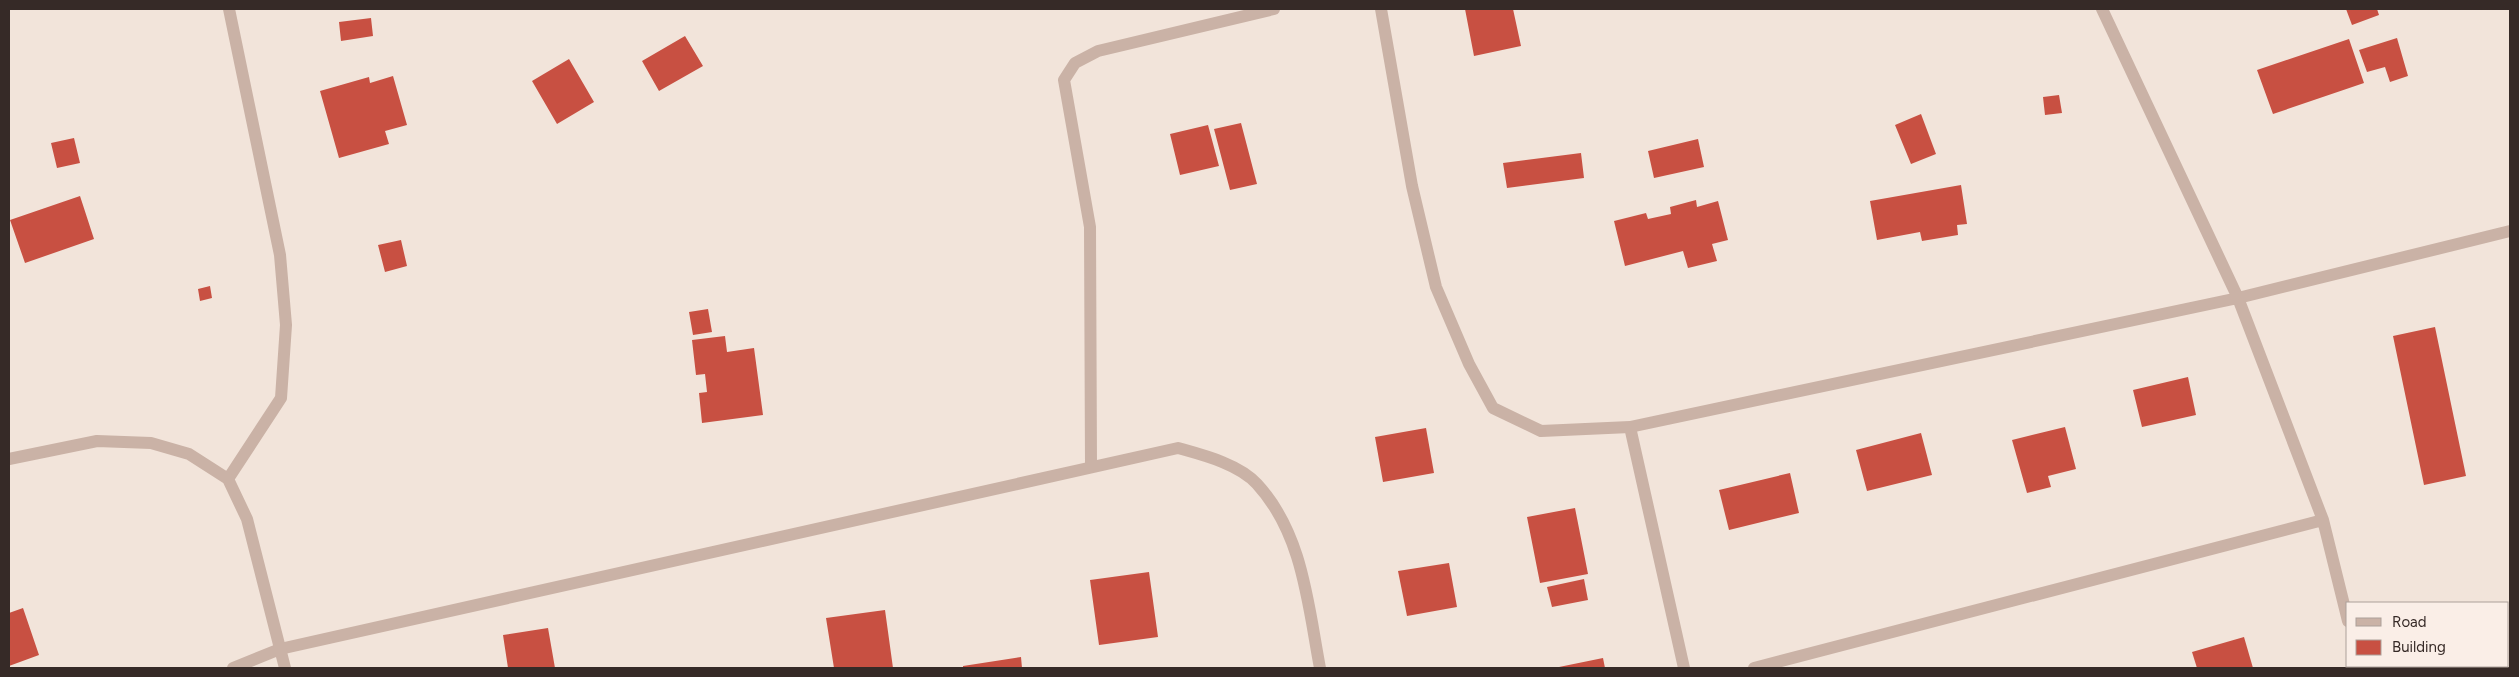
<svg xmlns="http://www.w3.org/2000/svg" width="2519" height="677" font-family="Figtree,sans-serif">
	<style>
		.building { fill: #c85042 }
		.lines { fill: none; stroke-linecap: round; stroke-linejoin: round }
		.minor { stroke: #cab2a6; stroke-width: 12 }
		.tertiary { stroke: #cab2a6; stroke-width: 12 }
	</style>
	<rect width="100%" height="100%" fill="#f2e4da"/>
	<path class="building" d="M1465 9H1513L1521 46 1474 56Z
		M2346 9H2377L2379 15 2352 25Z
		M371 18 373 36 341 41 339 22Z
		M685 36 703 66 659 91 642 61Z
		M2397 38 2408 76 2390 82 2385 67 2367 72 2359 50Z
		M2349 39 2364 83 2273 114 2257 70Z
		M569 59 594 102 557 124 532 81Z
		M393 76 407 125 385 131 389 144 339 158 320 91 369 77 370 83Z
		M2059 95 2062 113 2045 115 2043 97Z
		M1921 114 1936 154 1911 164 1895 125Z
		M1241 123 1257 184 1230 190 1214 129Z
		M1208 125 1219 166 1180 175 1170 134Z
		M74 138 80 163 57 168 51 143Z
		M1698 139 1704 167 1654 178 1648 151Z
		M1581 153 1584 178 1507 188 1503 163Z
		M1961 185 1967 224 1957 225 1958 235 1922 241 1920 232 1877 240 1870 201Z
		M80 196 94 239 25 263 10 220Z
		M1696 200 1697 207 1718 201 1728 240 1712 244 1717 261 1688 268 1683 251 1625 266 1614 221 1646 213 1648 219 1671 214 1670 207Z
		M401 240 407 266 385 272 378 245Z
		M210 286 212 298 200 301 198 289Z
		M708 309 712 332 693 335 689 312Z
		M2435 327 2466 476 2424 485 2393 336Z
		M725 336 727 352 754 348 763 415 702 423 699 393 707 392 705 374 696 375 692 340Z
		M2188 377 2196 415 2142 427 2133 390Z
		M2065 427 2076 469 2048 476 2051 487 2027 493 2012 440Z
		M1426 428 1434 473 1383 482 1375 437Z
		M1921 433 1932 475 1867 491 1856 450Z
		M1790 473 1799 513 1729 530 1719 490Z
		M1575 508 1588 574 1540 583 1527 517Z
		M1449 563 1457 607 1407 616 1398 571Z
		M1149 572 1158 637 1099 645 1090 580Z
		M1584 579 1588 600 1552 607 1547 587Z
		M23 608 39 655 9 666V613Z
		M885 610 893 668H834L826 618Z
		M548 628 555 668H508L503 635Z
		M2244 637 2253 668H2197L2192 652Z
		M1021 657 1022 668H963V666Z
		M1603 658 1605 668H1559V667Z"/>
	<g class="lines">
		<path class="minor" d="M1381 9 1412 186 1436 287 1469 364 1493 408 1541 431 1630 427 2238 298 2510 231
			M2102 9 2238 298 2323 520 2348 621
			M1630 427 1684 668
			M1091 467 1090 227 1064 80 1075 63 1098 51 1274 9
			M228 479 281 398 286 325 280 255 229 9
			M2359 666V668
			M233 668 280 649 1178 448C1203 455 1239 464 1257 484 1303 534 1308 605 1320 668
			M1754 668 2323 520"/>
		<path class="tertiary" d="M9 459 97 441 151 443 189 454 228 479 247 519 285 668"/>
	</g>
	<rect width="2519" height="677" fill="none" stroke="#362a27" stroke-width="20"/>
	<rect x="2346" y="602" width="162" height="65" fill="#faeee7" stroke="#aca09a"/>
	<rect x="2356" y="618" width="25" height="8" fill="#cab2a6" stroke="#aca09a"/>
	<text x="2392" y="627" font-size="15" fill="#362a27">Road</text>
	<rect x="2356" y="640" width="25" height="15" fill="#c85042" stroke="#aca09a"/>
	<text x="2392" y="652" font-size="15" fill="#362a27">Building</text>
</svg>
